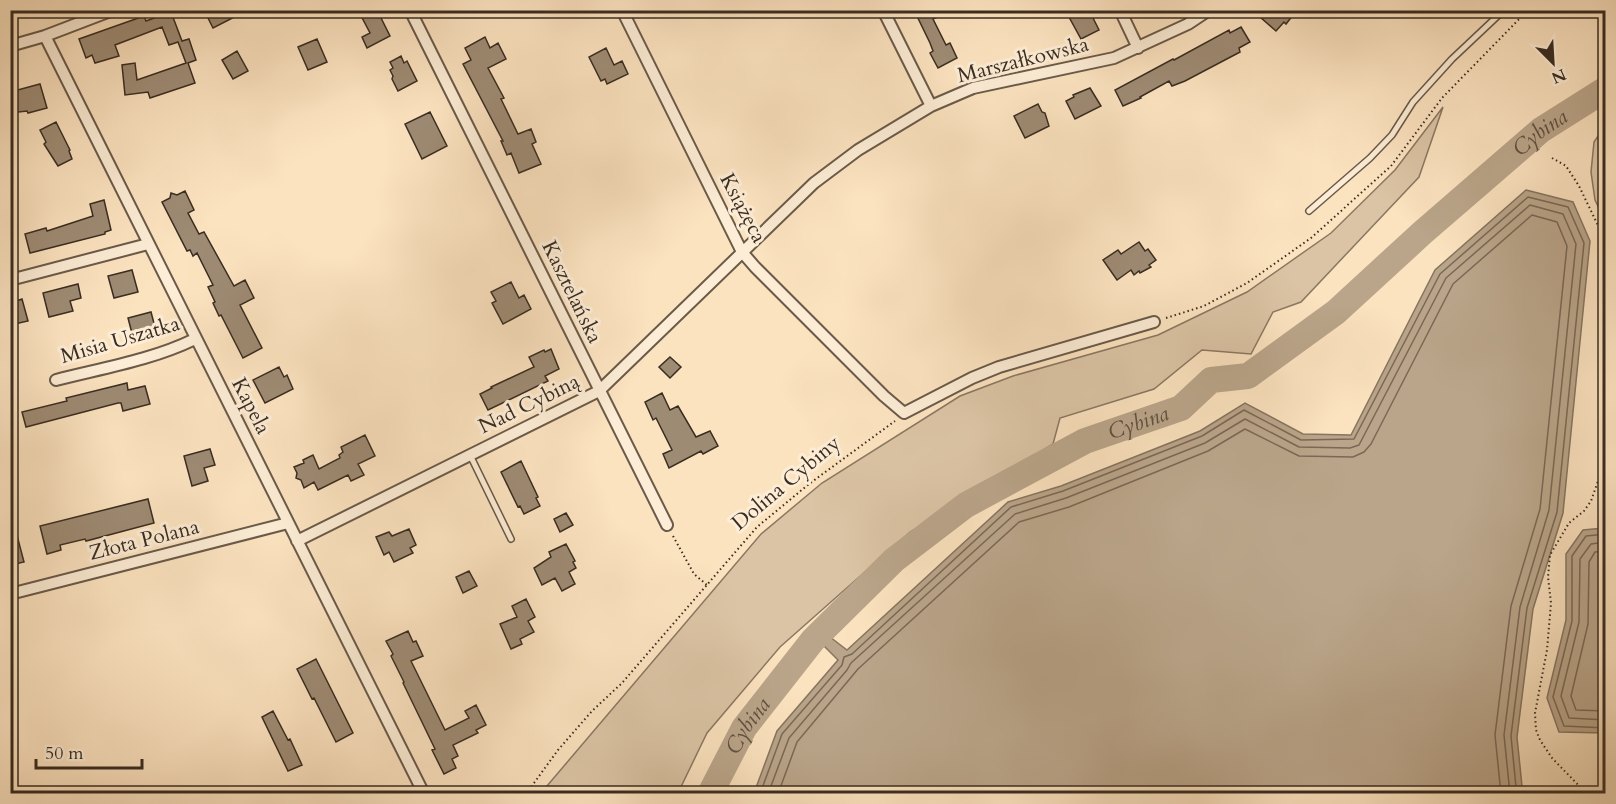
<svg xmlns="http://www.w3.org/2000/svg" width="1616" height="804" font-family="Cardo,serif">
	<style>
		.green { fill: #dbc4a5; stroke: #8a7863; stroke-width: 1.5 }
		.water { fill: #baa58a; stroke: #867560; stroke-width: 1.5 }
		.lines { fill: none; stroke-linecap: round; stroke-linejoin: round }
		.shore { stroke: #7a6856; stroke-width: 1.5 }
		.river { stroke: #baa58a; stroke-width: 26 }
		.building { fill: #9e8b74; stroke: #392c21; stroke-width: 1.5 }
		.service-casing { stroke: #6a5a49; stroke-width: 8 }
		.minor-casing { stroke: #6a5a49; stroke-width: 14 }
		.path { stroke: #392c21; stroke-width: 2; stroke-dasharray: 1.5 3; stroke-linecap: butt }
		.service { stroke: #fdedd6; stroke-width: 5 }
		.minor { stroke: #fdedd6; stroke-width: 10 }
		.labels { text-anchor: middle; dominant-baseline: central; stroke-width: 6; stroke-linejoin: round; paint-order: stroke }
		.street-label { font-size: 21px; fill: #392c21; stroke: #fdedd6 }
		.water-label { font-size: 22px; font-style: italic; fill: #605040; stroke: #fdedd6 }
	</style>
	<rect width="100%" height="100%" fill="#fce3c0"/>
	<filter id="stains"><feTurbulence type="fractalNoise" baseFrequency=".00333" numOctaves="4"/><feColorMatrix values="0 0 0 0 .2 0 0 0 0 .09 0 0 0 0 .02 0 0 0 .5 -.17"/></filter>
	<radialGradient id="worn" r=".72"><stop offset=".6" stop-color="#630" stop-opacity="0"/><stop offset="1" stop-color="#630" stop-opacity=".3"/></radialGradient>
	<path class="green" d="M1443 107 1419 177 1301 302 1273 312 1251 354 1202 350 1154 389 1060 418 1053 444 910 532 780 647 707 733 678 793H541L761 534 822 483 960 396 1013 376 1158 335 1247 292 1331 233 1395 170Z
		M1605 126V221L1595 200 1591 172 1594 142Z"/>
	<path class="water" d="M1526 190 1573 202 1590 241 1563 513 1533 609 1517 737 1522 786 1528 793H754L777 731 838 660 823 645 830 637 847 650 1008 502 1061 486 1200 431 1245 403 1303 434 1351 435 1435 270Z
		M1604 528 1606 531 1605 733 1559 732 1547 698 1566 620V554L1583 530Z"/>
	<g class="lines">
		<path class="shore" d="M1606 534 1586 536 1572 556V621L1553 697 1564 726 1606 728
			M1606 542 1591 544 1580 559 1579 622 1561 696 1569 718 1606 720
			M1606 551 1595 552 1589 562 1588 624 1571 696 1576 710 1606 711
			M760 794 782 734 842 665 844 657 852 654 1011 507 1063 491 1202 436 1244 410 1301 440 1354 439 1440 274 1528 197 1568 207 1584 243 1557 512 1527 608 1511 736 1516 787 1520 794
			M768 794 789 738 847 670 851 663 1015 514 1066 498 1205 443 1245 419 1299 447 1350 448 1359 445 1446 278 1530 205 1563 214 1576 244 1549 510 1520 607 1504 735 1510 794
			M778 794 797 742 858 669 1019 522 1069 507 1208 451 1245 429 1299 456 1353 457 1364 452 1371 444 1453 284 1532 215 1557 222 1567 246 1540 509 1511 606 1495 735 1501 794"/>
		<path class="river" id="s1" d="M710 794 744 728 813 640 894 560 966 505 1085 441 1181 408 1211 380 1248 376 1336 312 1422 233 1541 130 1606 89"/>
	</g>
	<path class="building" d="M204 10H248L213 28Z
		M358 10H377L390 36 367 48 362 37 370 33Z
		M914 10H951L933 19 946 45 950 43 957 58 938 68 930 53 933 51 930 43Z
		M1082 10H1089L1099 30 1081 39 1069 17Z
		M1252 10H1297L1286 24 1284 22 1276 31Z
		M171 12 182 41 189 39 196 60 188 63 195 83 150 98 148 92 125 95 122 65 135 63 137 80 186 63 178 42 169 45 162 27 115 45 119 56 95 63 92 55 86 58 79 39 144 16 146 21Z
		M1241 27 1250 42 1239 48 1240 52 1185 81 1172 86 1169 81 1140 97 1141 98 1123 106 1115 90 1173 59 1174 60 1229 30 1230 33Z
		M485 37 490 48 498 43 506 59 488 68 504 98 501 99 518 134 531 129 536 142 532 144 541 164 519 173 511 153 507 155 501 141H503L463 64 471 60 465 48Z
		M317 39 327 62 308 70 298 47Z
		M606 48 614 65 622 61 628 74 607 84 605 79 601 81 589 57Z
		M237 51 248 71 233 79 222 60Z
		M401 56 404 63 407 61 417 81 398 91 392 79 393 76 390 70 393 68 390 62Z
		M40 84 47 108 28 113 27 111 10 113V92Z
		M1090 88 1101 106 1075 119 1066 101 1074 97 1073 95Z
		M1038 104 1042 112 1045 113 1049 126 1025 138 1014 116Z
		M430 112 447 146 422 159 405 124Z
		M56 122 70 150 69 151 72 159 58 166 44 144 46 142 40 130Z
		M185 191 194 210 188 213 199 234 204 232 234 286 245 280 254 298 240 305 262 348 243 358 221 315 219 316 213 303 215 302 208 287 213 285 197 253 193 256 190 250 187 251 162 202 170 198 171 193 177 195Z
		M104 200 111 230 105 232V234L30 253 25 234 46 228 47 231 93 216 90 204Z
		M1139 242 1145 251 1148 249 1156 260 1149 265 1151 267 1140 273 1139 271 1134 275 1131 270 1117 280 1103 260 1118 250 1121 254Z
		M132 270 138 292 114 298 108 276Z
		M511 282 519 298 524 295 531 309 503 324 492 303 496 301 491 292Z
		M78 284 81 298 70 301 73 311 49 317 43 293Z
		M22 299 28 321 10 325V303Z
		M151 312 156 331 133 337 128 318Z
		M551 349 559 369 545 376 548 381 488 410 480 394 492 388 491 387 534 367 529 357 544 350 545 352Z
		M670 357 681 367 670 378 659 367Z
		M279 367 284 377 287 375 293 389 265 403 253 380Z
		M127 383 128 390 145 386 150 404 123 411 121 403H118L26 427 22 412 67 401 66 398Z
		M662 393 670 410 678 406 696 437 710 431 718 446 703 454 701 451 669 468 663 454 672 450 656 418 653 420 645 402Z
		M365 435 375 456 358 464 364 475 351 481 348 475 318 490 314 482 304 488 301 480 296 478 297 473 294 467 304 463 303 460 313 455 319 469 340 458 339 455 343 452 341 447Z
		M210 449 215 465 204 468 208 481 192 486 184 456Z
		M521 461 538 497 536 498 540 506 524 514 520 506 518 507 501 472Z
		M148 499 154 523 86 541 85 539 60 545 61 550 47 554 40 526Z
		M566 513 573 525 560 532 554 519Z
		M10 524H14L24 562 10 565Z
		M409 529 416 545 410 548 413 553 394 562 389 552 384 555 376 537 389 532 392 536Z
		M566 544 575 561 573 562 576 568 569 572 575 584 562 591 555 578 542 585 534 568 551 557 549 552Z
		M469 571 477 586 463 593 456 577Z
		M526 599 535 617 528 621 534 632 520 639 522 644 511 649 500 624 517 617 512 606Z
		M408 631 413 642 416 641 423 656 411 661 445 730 469 718 465 711 476 705 486 725 476 730 478 733 453 745 458 756 452 759 456 768 444 774 432 750 435 749 403 683 404 682 391 656 393 654 386 641Z
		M316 659 353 733 336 742 314 698 312 699 297 669Z
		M273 711 288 740 290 739 302 765 288 771 262 717Z"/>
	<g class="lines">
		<defs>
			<path id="service" d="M1309 211 1370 158 1392 135 1413 102 1452 59 1504 10
				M470 455 511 539"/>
			<path id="minor" d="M410 10 667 525
				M622 10 742 252 755 267 884 396 904 413 972 378 999 367 1154 322
				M883 10 931 106
				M1120 10 1138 48
				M45 36 424 794
				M10 46 45 36 113 10
				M10 280 148 244
				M56 380C103 368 152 360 195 339
				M297 541 599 391 814 183 858 150 931 106 973 88 1114 58 1188 24 1209 10
				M10 594 288 523"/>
		</defs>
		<use href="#service" class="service-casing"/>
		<use href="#minor" class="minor-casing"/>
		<path class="path" d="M1552 158 1566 166 1579 186 1606 242
			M1166 318 1204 306 1247 283 1311 238 1391 166 1442 98 1528 10
			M673 536 694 574 707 585
			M526 794 558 750 592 711 622 683 757 527 809 484 895 421
			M1587 794 1552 758 1540 740 1536 730 1535 713 1547 650 1551 603 1548 577 1550 555 1569 523 1584 511 1591 501 1606 458"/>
		<use href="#service" class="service"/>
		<use href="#minor" class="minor"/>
	</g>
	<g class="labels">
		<g class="street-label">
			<text transform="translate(1023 60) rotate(-14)">Marszałkowska</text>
			<text transform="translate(743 208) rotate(62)">Książęca</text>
			<text transform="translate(572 292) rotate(64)">Kasztelańska</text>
			<text transform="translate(120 340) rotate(-16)">Misia Uszatka</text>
			<text transform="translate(529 404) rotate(-26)">Nad Cybiną</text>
			<text transform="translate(251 406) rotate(63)">Kapela</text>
			<text transform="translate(786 483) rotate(-40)">Dolina Cybiny</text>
			<text transform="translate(144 540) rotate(-14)">Złota Polana</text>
		</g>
		<g class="water-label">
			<text stroke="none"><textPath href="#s1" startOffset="1086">Cybina</textPath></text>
			<text stroke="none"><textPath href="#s1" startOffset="582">Cybina</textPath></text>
			<text stroke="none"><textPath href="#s1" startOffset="78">Cybina</textPath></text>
		</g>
	</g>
	<rect width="1616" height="804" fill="none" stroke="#fce3c0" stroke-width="36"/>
	<rect x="12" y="12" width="1592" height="780" fill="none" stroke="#392c21" stroke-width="3"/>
	<rect x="18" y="18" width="1580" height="768" fill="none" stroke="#392c21" stroke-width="1.5"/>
	<g transform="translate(1553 63) rotate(156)" stroke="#fdedd6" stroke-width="4.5" paint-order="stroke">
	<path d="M0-4.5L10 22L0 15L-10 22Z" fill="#392c21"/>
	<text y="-9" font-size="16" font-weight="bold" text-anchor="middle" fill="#392c21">N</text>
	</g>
	<path d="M36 759v9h106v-9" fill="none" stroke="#392c21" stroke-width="3"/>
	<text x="45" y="759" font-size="18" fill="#392c21" stroke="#fdedd6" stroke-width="4.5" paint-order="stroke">50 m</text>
	<rect width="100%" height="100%" filter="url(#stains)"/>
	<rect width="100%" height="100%" fill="url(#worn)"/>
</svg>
